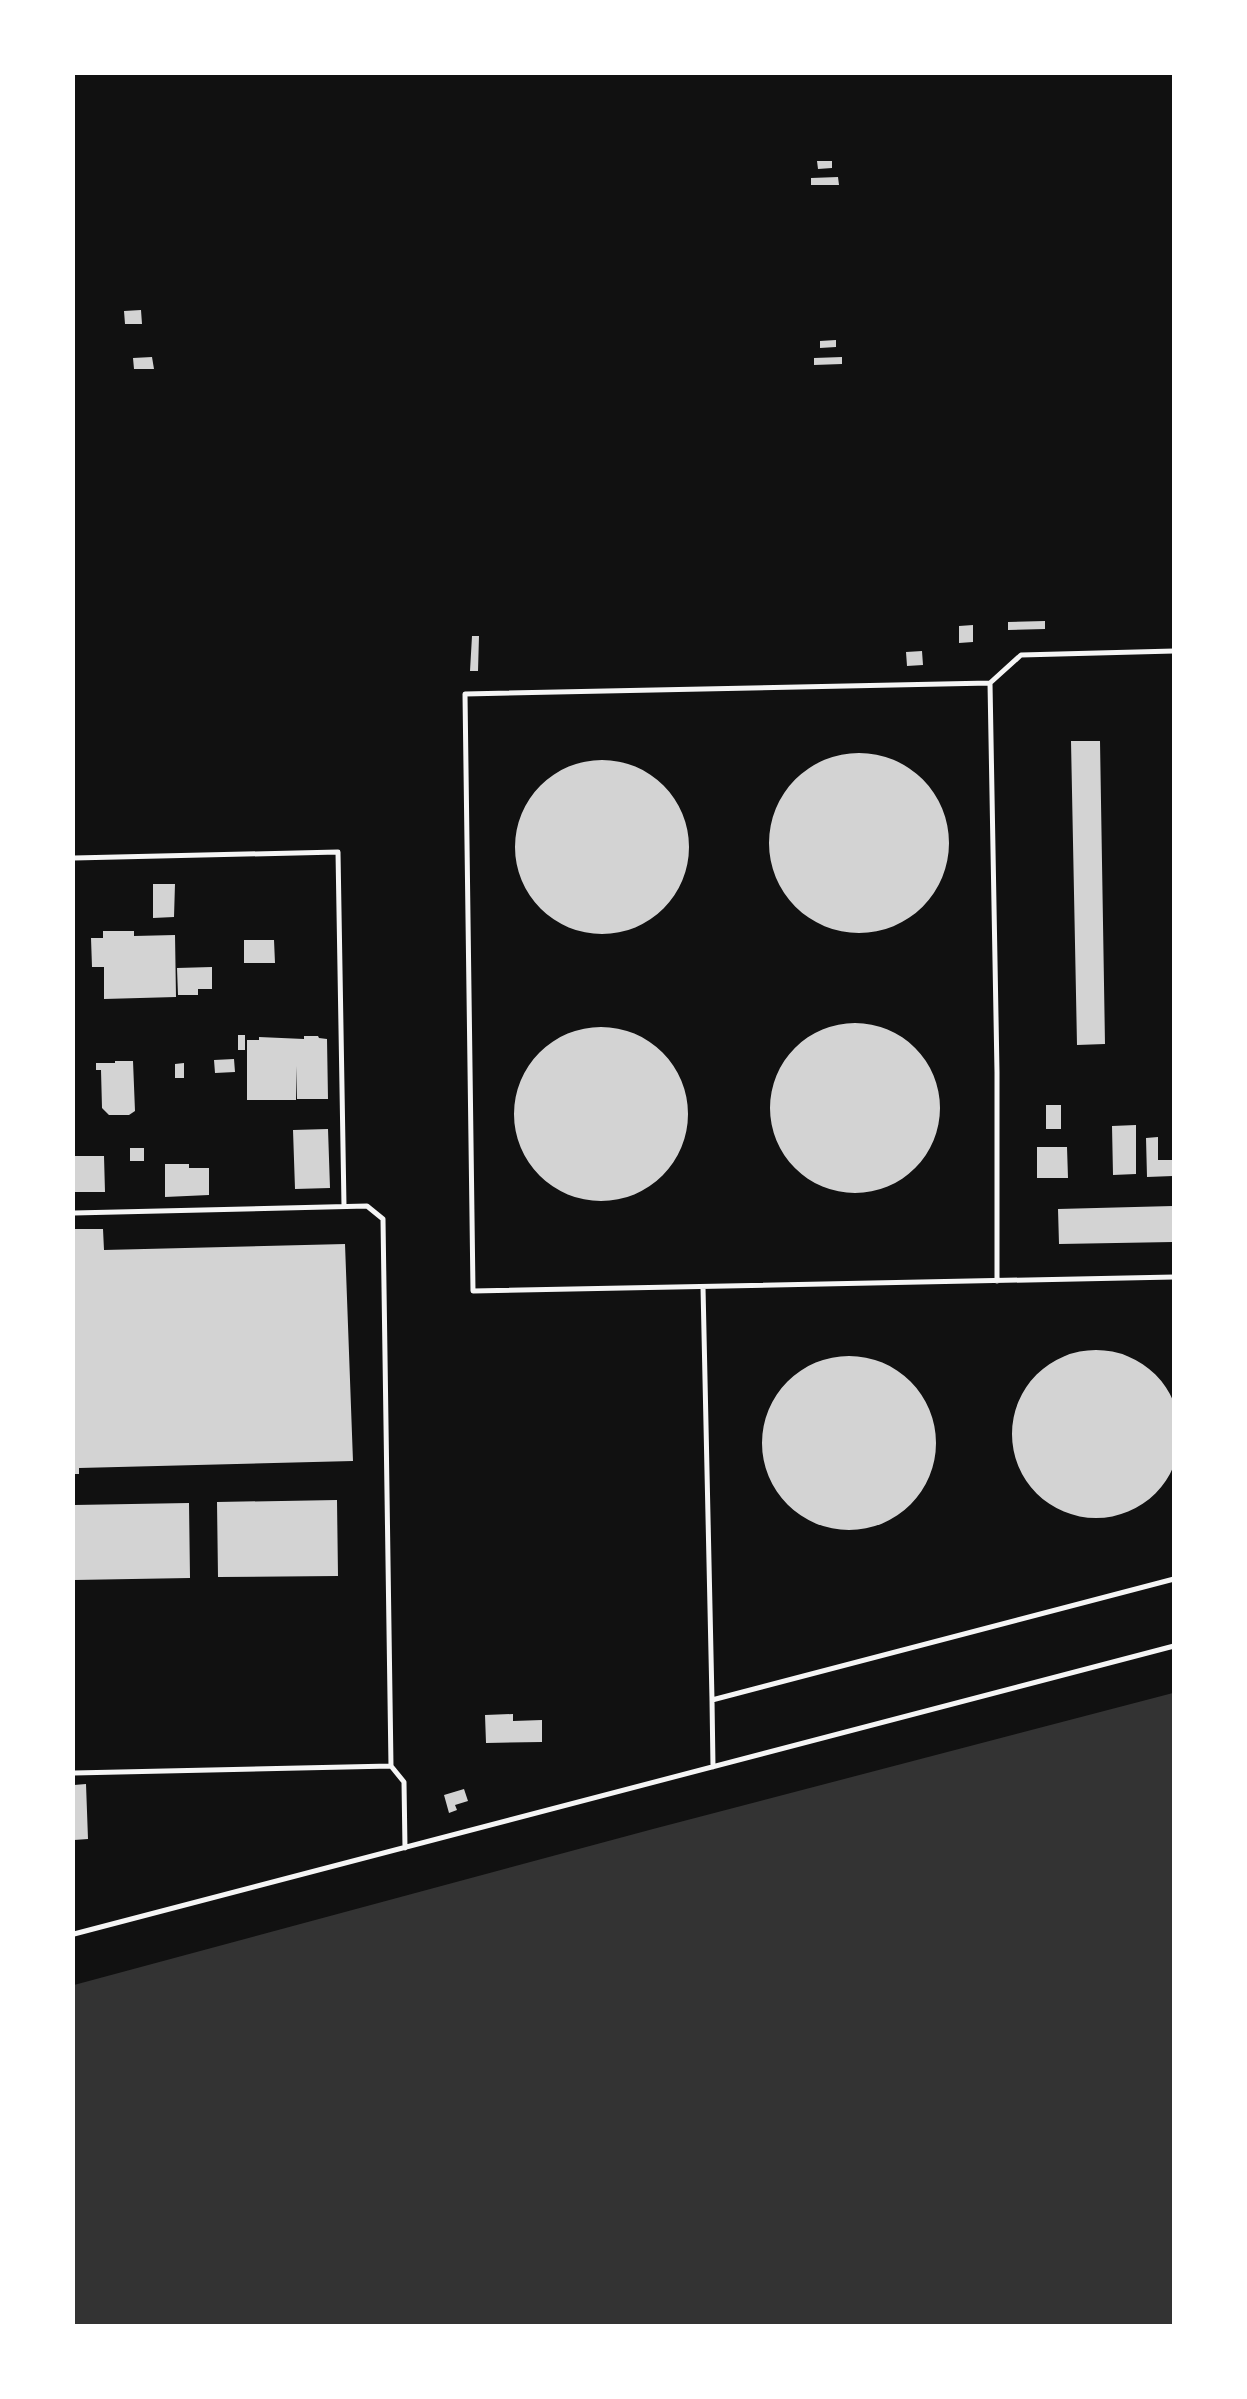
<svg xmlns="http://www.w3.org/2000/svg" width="1247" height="2399" font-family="'PT Sans Narrow',sans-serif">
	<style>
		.water { fill: #333 }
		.building { fill: #d3d3d3 }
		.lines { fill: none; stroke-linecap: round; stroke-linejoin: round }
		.service { stroke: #f5f5f5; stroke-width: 5 }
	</style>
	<rect width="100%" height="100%" fill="#111"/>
	<path class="water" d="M1173 1693V2325H74V1985L653 1829Z"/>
	<path class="building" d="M817 161H832V168L818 169Z
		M838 177 839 185H811V178Z
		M141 310 142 324H125L124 311Z
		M836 340V347L820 348V341Z
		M152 357 154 369H134L133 358Z
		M842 357V364L814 365V358Z
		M1045 621V629L1008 630V622Z
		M973 625V642L959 643V626Z
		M472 636H479L478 671H470Z
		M922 651 923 665 907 666 906 652Z
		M1071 741H1100L1105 1044 1077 1045Z
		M769 843a90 90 0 1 1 180 0a90 90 0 1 1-180 0Z
		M515 847a87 87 0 1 1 174 0a87 87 0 1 1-174 0Z
		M153 884H175L174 917 153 918Z
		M103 931H134V936L175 935 176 997 104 999V967H92L91 938H103Z
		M244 940H274L275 963H244Z
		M212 967V989H198V995H178L177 968Z
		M770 1108a85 85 0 1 1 170 0a85 85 0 1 1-170 0Z
		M514 1114a87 87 0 1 1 174 0a87 87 0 1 1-174 0Z
		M238 1035H245V1050H238Z
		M304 1036H318L319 1038 327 1039 328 1099H297L296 1066V1100H247V1040H259V1037L304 1039Z
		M234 1059 235 1072 215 1073 214 1060Z
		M115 1061H133L135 1111 129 1115H109L102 1108 101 1070H96V1063H115Z
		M184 1063V1078H175V1064Z
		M1046 1105H1061V1129H1046Z
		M1136 1125V1174L1113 1175 1112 1126Z
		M328 1129 330 1188 295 1189 293 1130Z
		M1158 1137V1160H1173V1176L1147 1177 1146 1138Z
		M1037 1147H1067L1068 1178H1037Z
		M130 1148H144V1161H130Z
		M74 1156H104L105 1192H74Z
		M165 1164H189V1168H209V1195L165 1197Z
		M1173 1206V1242L1059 1244 1058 1209Z
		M74 1229H103L104 1250 345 1244 353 1461 79 1468V1474H74Z
		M1012 1434a84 84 0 1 1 168 0a84 84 0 1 1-168 0Z
		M762 1443a87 87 0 1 1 174 0a87 87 0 1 1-174 0Z
		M337 1500 338 1576 218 1577 217 1502Z
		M189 1503 190 1578 74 1580V1505Z
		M513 1714V1721L542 1720V1742L486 1743 485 1715Z
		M86 1784 88 1839 74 1840V1785Z
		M464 1789 468 1801 455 1805 457 1810 449 1813 444 1795Z"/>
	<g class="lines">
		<path class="service" d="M1174 651 1021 655 990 683 465 694 473 1291 1174 1277
			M990 683 997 1072V1281
			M74 858 338 852 344 1206
			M74 1213 367 1206 383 1219 391 1766 74 1773
			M703 1287 712 1700 1174 1579
			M712 1700 713 1767
			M391 1766 404 1782 405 1848
			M74 1934 1174 1646"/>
	</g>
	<rect width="1247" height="2399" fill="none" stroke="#ffffff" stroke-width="150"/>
</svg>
